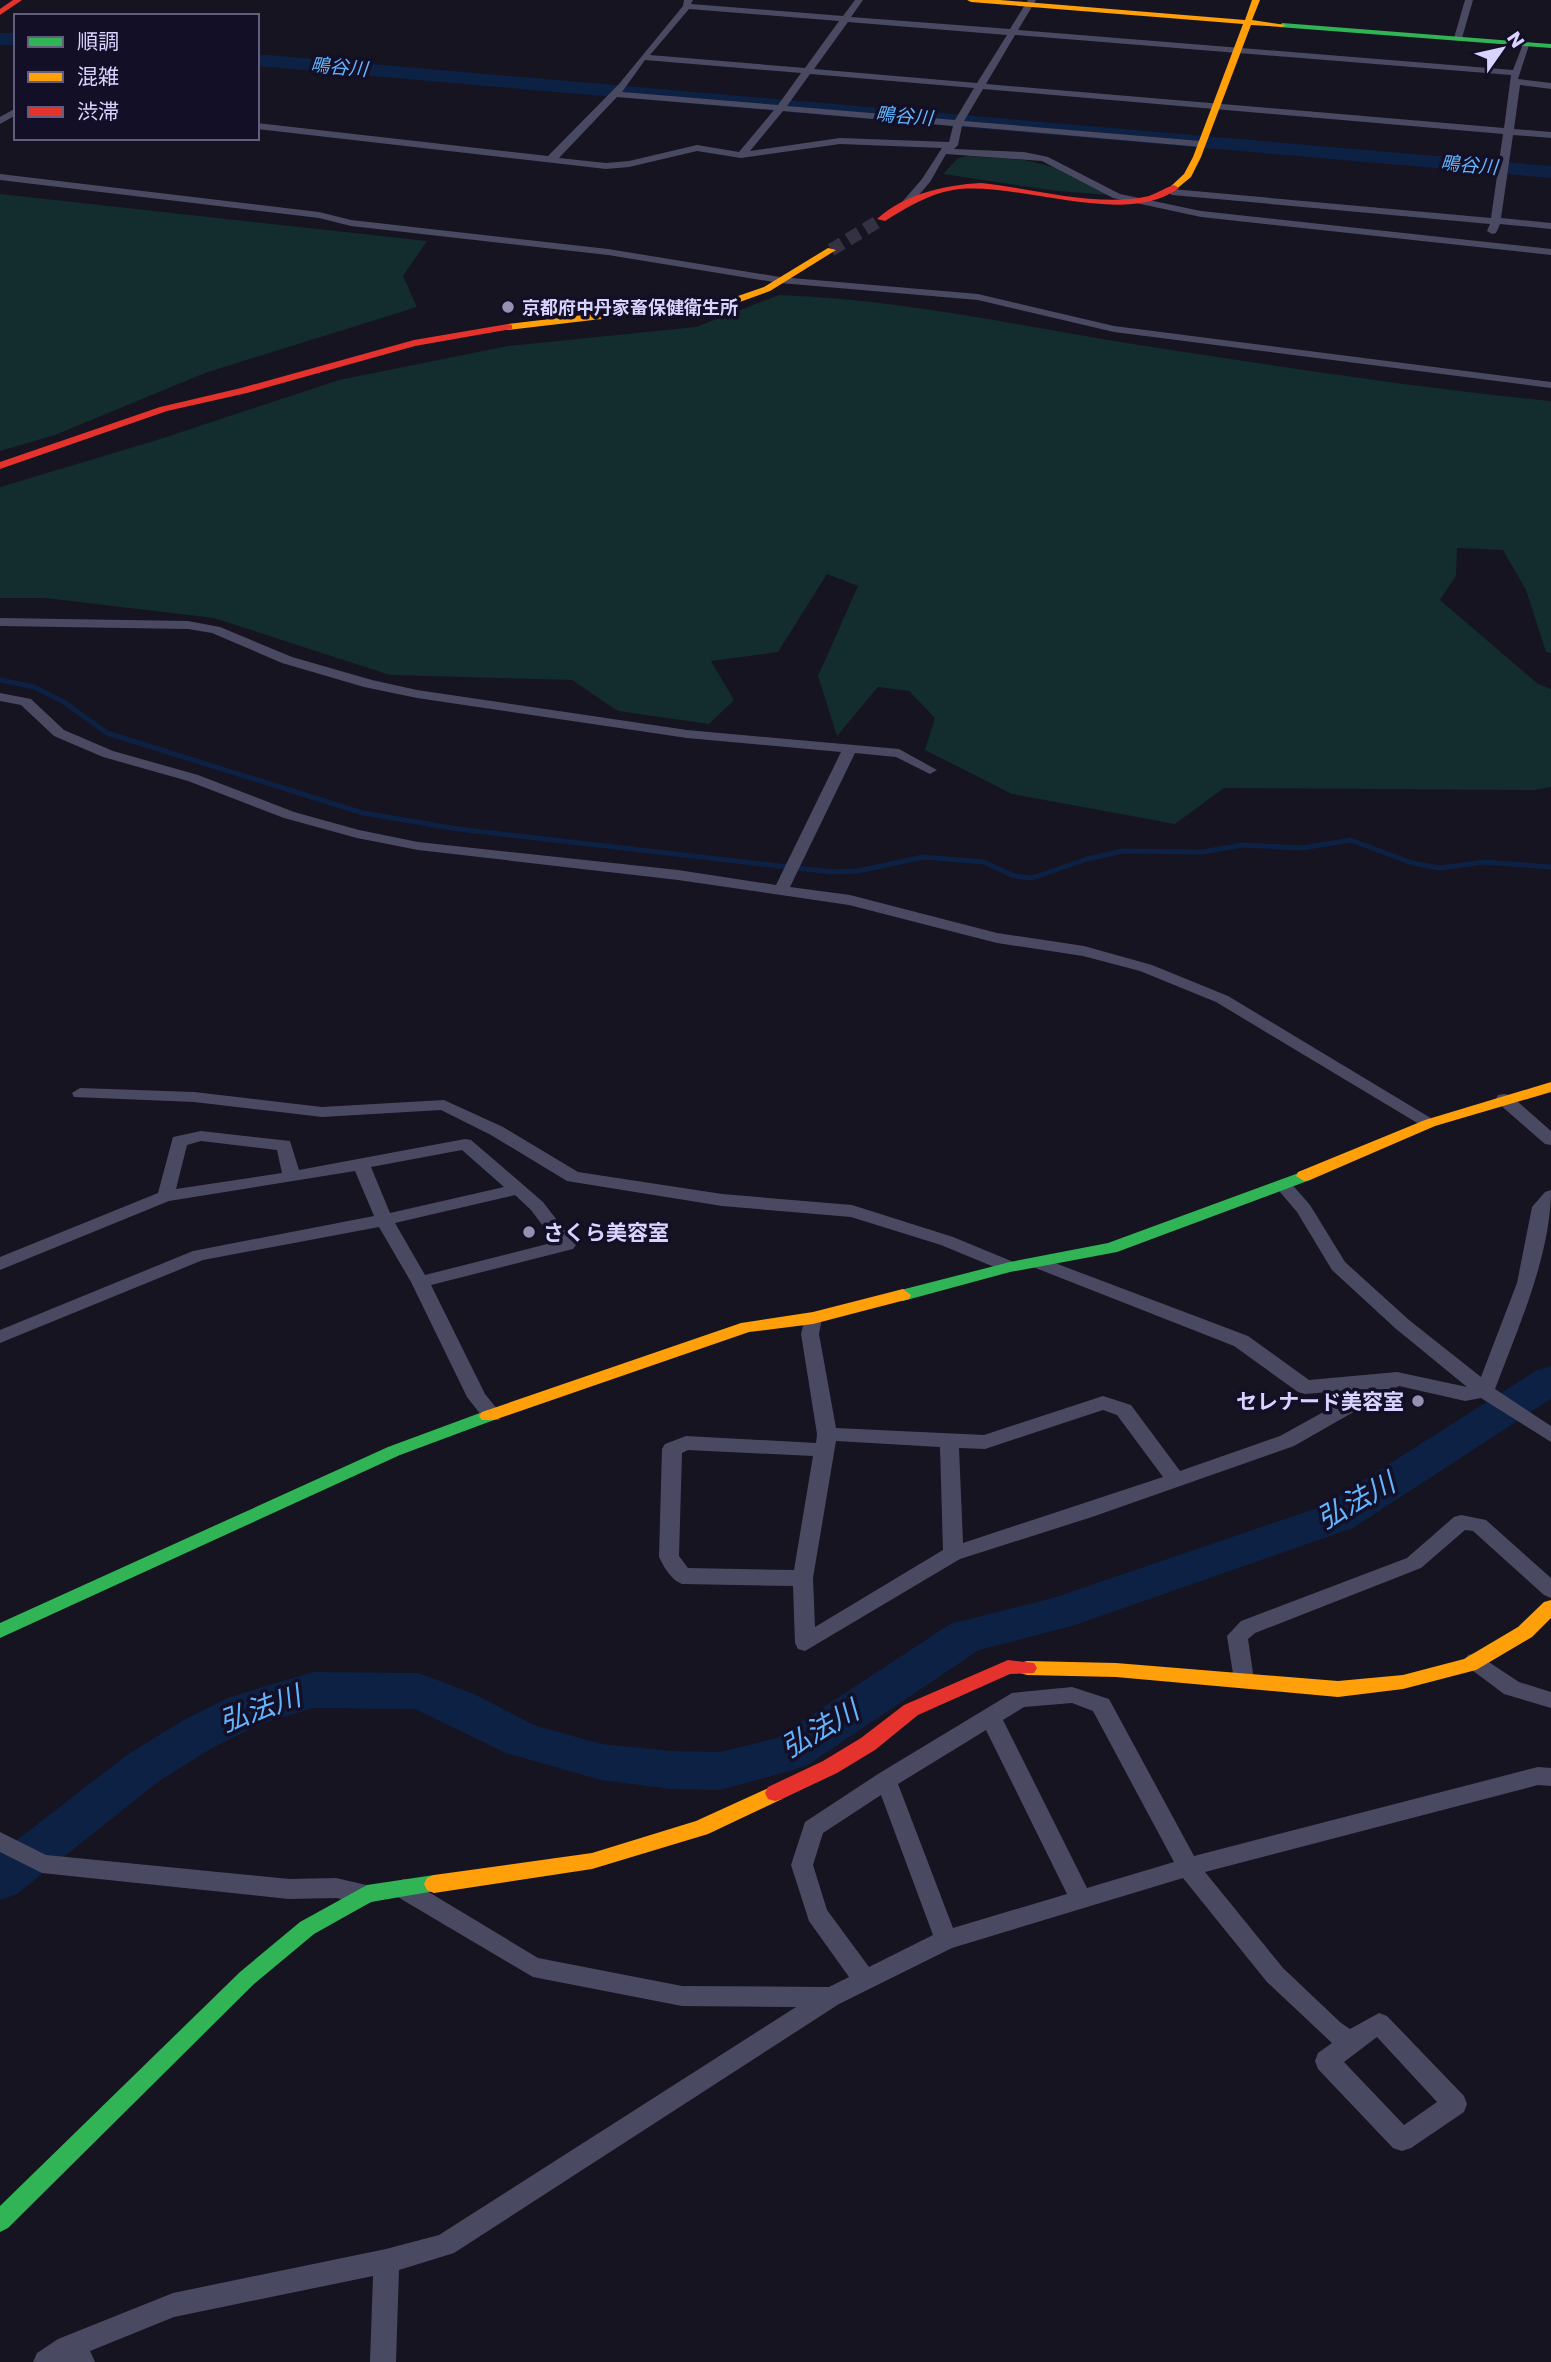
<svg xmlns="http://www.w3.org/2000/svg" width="1551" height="2362" font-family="Poppins,'Noto Sans JP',sans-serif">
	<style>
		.green { fill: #132c2d }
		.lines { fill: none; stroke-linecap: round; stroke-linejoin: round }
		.stream { stroke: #0d2144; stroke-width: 5 }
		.river { fill: #0d2144; fill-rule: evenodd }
		.secondary-tunnel { stroke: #333142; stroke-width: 13; stroke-dasharray: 13 7; stroke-linecap: butt }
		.street { fill: #4a4962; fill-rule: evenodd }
		.fast { fill: #30b455; fill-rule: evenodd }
		.slow { fill: #ff9f0a; fill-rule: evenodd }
		.jam { fill: #e5322d; fill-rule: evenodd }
		.poi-dot { fill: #9591b1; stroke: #130f26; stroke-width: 2.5 }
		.labels { text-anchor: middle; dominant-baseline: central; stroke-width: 7; stroke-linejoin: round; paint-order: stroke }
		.far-poi-label { font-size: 18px; font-weight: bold; fill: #d9d4ff; stroke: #130f26; text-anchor: start }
		.far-water-label { font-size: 19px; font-style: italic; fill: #62b6ff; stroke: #130f26 }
		.poi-label { font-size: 21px; font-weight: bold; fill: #d9d4ff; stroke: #130f26; text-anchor: start }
		.near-water-label { font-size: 28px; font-style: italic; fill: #62b6ff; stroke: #130f26 }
	</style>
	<rect width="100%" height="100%" fill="#161421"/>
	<path class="green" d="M969 156 1024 160 1066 170 1110 195 1057 191 943 174 958 158Z
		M0 194 427 241 403 276 417 307 205 373 55 435 0 451Z
		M779 295C894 299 1007 323 1120 342 1263 364 1407 387 1551 401V653L1546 652 1526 590 1503 550 1457 548 1456 576 1440 600 1538 684 1551 689V787L1534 790 1224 788 1175 824 1012 794 925 750 935 718 909 691 878 687 837 736 818 676 858 586 827 574 778 652 711 661 734 700 709 724 618 711 572 680 390 675 214 618 45 598H0V487L154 441 339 380 508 346 696 327Z"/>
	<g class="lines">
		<path class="stream" d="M0 680 34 687 64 702 107 733 363 813 458 829 832 872 858 871 923 857 984 862 1014 876 1032 878 1087 859 1123 851 1202 852 1243 845 1302 848 1351 840 1412 863 1440 868 1484 862 1551 867"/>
		<path class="river" d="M0 33H16V45H0Z
			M257 54 1551 166V178L257 66Z
			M1551 1366V1399L1353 1528 1072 1626 979 1650 806 1766 790 1771 720 1790 671 1789 601 1780 506 1753 415 1709 313 1708 260 1724 214 1747 159 1781 17 1894 0 1900V1853L127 1755 182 1721 230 1697 313 1672 419 1673 474 1694 534 1725 601 1744 671 1751 720 1752 777 1738 950 1624 1053 1598 1323 1506 1537 1370Z"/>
		<path class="secondary-tunnel" d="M831 250 882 219"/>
		<path class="street" d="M684 0H693L691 4 843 16 855 0H863L851 17 1010 29 1028 0H1036L1018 30 1513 70 1523 44 1530 42 1518 79 1551 83V89L1520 85 1514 129 1551 132V138L1513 135 1501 218 1551 223V229L1500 224 1496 233 1492 234 1487 231 1490 224 1172 195 1167 192 1172 189 1491 218 1503 134 983 89 964 121 1201 141 1206 144 1201 147 962 126 958 145 954 149 1024 152 1048 157 1120 194 1201 211 1551 249V255L1201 217 1113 198 1042 161 946 154 930 182 911 204H903L902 202 922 179 942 148 840 144 741 158 697 151 629 167 606 169 257 129V123L548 156 619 84 683 6ZM689 9 839 21 805 68 650 55ZM848 22 1007 35 977 83 814 69ZM1015 35 1511 75 1504 128 986 84ZM645 60 801 73 778 105 622 92ZM810 74 974 88 955 120 787 106ZM617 97 774 110 739 152 697 145 629 161 606 163 559 158ZM783 111 953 126 949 142 840 138 750 151Z
			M1465 0H1473L1462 38 1458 41 1454 38Z
			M16 108V115L0 124V117Z
			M0 174 319 212 351 220 608 249 780 277 978 294 1114 326 1551 382V388L1114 332 978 300 780 283 608 255 351 226 319 218 0 180Z
			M0 618 188 621 220 627 292 657 372 680 417 690 687 730 899 749 937 770 930 774 896 757 855 753 790 887 850 895 997 933 1084 946 1152 965 1228 996 1439 1123 1430 1128 1424 1127 1216 1002 1140 971 1083 956 997 943 849 905 678 880 418 850 357 838 284 818 188 781 103 757 54 736 21 705 0 701V693L31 699 64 730 113 751 198 775 294 812 359 830 418 842 678 870 776 885 841 752 687 738 417 698 364 687 282 663 212 633 188 629 0 626Z
			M80 1088 194 1092 322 1107 444 1100 503 1127 578 1172 722 1194 852 1205 953 1237 1016 1263 1019 1267 1016 1271H1004L941 1245 851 1217 722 1206 567 1181 491 1135 441 1110 322 1117 194 1102 74 1097 72 1093Z
			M1504 1094 1510 1095 1551 1131V1145L1545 1144 1498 1103 1496 1099 1498 1095Z
			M201 1131 290 1141 299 1170 465 1139 471 1140 543 1202 573 1241 576 1245 573 1249 431 1285 485 1394 502 1415 499 1420H485L467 1397 411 1282 379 1227 203 1260 0 1343V1330L193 1251 374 1216 355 1171 169 1201 0 1270V1257L158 1193 173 1137ZM201 1141 277 1150 282 1173 176 1189 187 1145ZM462 1150 504 1187 390 1213 371 1167ZM515 1195 531 1210 555 1242 425 1275 395 1223Z
			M1283 1179 1289 1181 1310 1205 1345 1262 1409 1320 1481 1377 1517 1283 1532 1207 1545 1192 1551 1190C1551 1255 1518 1328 1495 1389L1551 1426V1442L1481 1398 1465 1401 1399 1386 1294 1446 1092 1517 960 1559 805 1651 798 1649 795 1643 793 1586 682 1584C671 1580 664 1567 659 1557L662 1449 665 1444 686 1436 816 1443 817 1434 801 1334 806 1314H820L822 1318 819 1334 836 1428 984 1435 1103 1396 1131 1405 1180 1471 1280 1436 1365 1389 1305 1394 1298 1392 1234 1346 1033 1267 1030 1263 1033 1259 1039 1257 1248 1336 1309 1380 1397 1372 1467 1387 1395 1328 1332 1270 1297 1212 1274 1185ZM1103 1410 1117 1415 1163 1477 963 1543 959 1448 985 1449ZM836 1441 940 1447 943 1550 815 1627 813 1578ZM688 1450 813 1456 794 1570 688 1568 679 1556 682 1453Z
			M1461 1515 1486 1520 1551 1578V1598L1544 1595 1473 1531 1465 1530 1421 1568 1255 1633 1248 1639 1254 1680 1251 1686 1243 1688 1235 1686 1227 1636 1241 1621 1407 1558 1454 1517Z
			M1475 1653 1519 1682 1551 1692V1708L1504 1694 1468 1667 1464 1661 1468 1655Z
			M1072 1687 1109 1699 1194 1856 1538 1767 1551 1768V1786L1538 1785 1205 1872 1283 1968 1341 2023 1350 2029 1379 2013 1387 2016 1464 2096 1467 2104 1464 2112 1411 2148 1402 2151 1393 2148 1318 2069 1315 2061 1318 2053 1332 2043 1267 1982 1183 1878 952 1948 839 2004 454 2253 399 2270 396 2362H370L373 2276 174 2317 90 2351 95 2362H33L37 2353 58 2339 173 2293 386 2249 439 2235 796 2007 682 2006 533 1977 396 1896 393 1889 396 1882 404 1879 412 1882 538 1958 682 1986 829 1987 849 1977 809 1921 791 1865 805 1822 878 1774 1012 1693ZM1072 1703 1093 1711 1174 1862 1087 1888 1003 1720 1024 1707ZM986 1730 1067 1894 953 1928 898 1784ZM881 1795 933 1935 869 1967 827 1910 813 1865 823 1833ZM1377 2037 1437 2102 1404 2125 1344 2062Z
			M0 1832 46 1855 289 1879 336 1878 375 1887 378 1894 375 1901 367 1904 336 1898 289 1899 42 1873 0 1852Z"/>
		<path class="fast" d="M1282 23 1551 44V48L1279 27Z
			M1304 1171 1312 1176 1310 1180 1117 1252 1010 1272 903 1301 895 1295 897 1291 1010 1262 1108 1243Z
			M488 1410 494 1412 497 1416 494 1420 400 1455 0 1638V1623L388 1447Z
			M434 1875 441 1878 444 1884 441 1890 371 1902 314 1934 254 1984 8 2228 0 2232V2206L240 1972 300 1922 367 1885Z"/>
		<path class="slow" d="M967 0H1000L1245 20 1252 0H1260L1252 20 1286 25 1282 27 1251 25 1201 157 1191 177 1174 191 1169 188 1184 174 1193 157 1243 24 971 2Z
			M828 248 836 250 770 291 737 303 508 330 503 327 508 324 735 297 764 287Z
			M1551 1082V1092L1435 1126 1310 1180 1304 1181 1296 1176 1298 1172 1425 1120Z
			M903 1289 911 1295 909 1299 813 1324 749 1332 494 1420H482L479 1416 482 1412 741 1323 813 1312Z
			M1551 1600V1618L1532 1637 1476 1670 1403 1689 1338 1697 1116 1677 1027 1675 1020 1673 1017 1668 1020 1663 1027 1661 1116 1663 1338 1681 1403 1675 1464 1659 1518 1627 1544 1602Z
			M775 1785 782 1787 785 1793 782 1799 708 1834 592 1869 434 1893 427 1890 424 1884 427 1878 434 1875 592 1853 696 1821Z"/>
		<path class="jam" d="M13 0H22L0 15V9Z
			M981 183C1032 188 1098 208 1149 196 1157 193 1165 188 1174 185L1179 188C1125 229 1017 180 953 190 928 194 906 208 885 221L877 219C905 194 944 185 981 183Z
			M508 324 512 325V329L415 346 247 393 167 411 0 469V462L160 407 241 388 414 340Z
			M1008 1660 1034 1663 1037 1668 1034 1673 1010 1674 918 1715 875 1750 837 1773 782 1799 775 1801 768 1799 765 1793 768 1787 823 1761 861 1738 904 1705Z"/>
	</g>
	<g class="poi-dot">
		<circle cx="508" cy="307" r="7"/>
		<circle cx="529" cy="1232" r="7"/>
		<circle cx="1418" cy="1401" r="7"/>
	</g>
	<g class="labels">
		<g class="far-poi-label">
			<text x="522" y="307">京都府中丹家畜保健衛生所</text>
		</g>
		<g class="far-water-label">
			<text transform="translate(339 67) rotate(5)">鴫谷川</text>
			<text transform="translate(904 116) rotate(5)">鴫谷川</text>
			<text transform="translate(1469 165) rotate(5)">鴫谷川</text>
		</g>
		<g class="poi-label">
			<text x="543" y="1232">さくら美容室</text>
			<text x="1404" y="1401" text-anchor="end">セレナード美容室</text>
		</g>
		<g class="near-water-label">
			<text transform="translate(1356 1501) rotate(-29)">弘法川</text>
			<text transform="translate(260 1709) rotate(-20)">弘法川</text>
			<text transform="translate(820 1729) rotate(-30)">弘法川</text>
		</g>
	</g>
	<rect x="14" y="14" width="245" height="126" fill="#130f26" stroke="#625e7d" stroke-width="2"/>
	<rect x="28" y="37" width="35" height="10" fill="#30b455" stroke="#625e7d" stroke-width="2"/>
	<text x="77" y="49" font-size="21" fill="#d9d4ff">順調</text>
	<rect x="28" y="72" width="35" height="10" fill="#ff9f0a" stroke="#625e7d" stroke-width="2"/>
	<text x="77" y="84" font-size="21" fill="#d9d4ff">混雑</text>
	<rect x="28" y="107" width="35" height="10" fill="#e5322d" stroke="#625e7d" stroke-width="2"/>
	<text x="77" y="119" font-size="21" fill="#d9d4ff">渋滞</text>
	<g transform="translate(1502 49) rotate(56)" stroke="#130f26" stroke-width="5" paint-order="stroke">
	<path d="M0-5L12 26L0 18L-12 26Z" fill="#d9d4ff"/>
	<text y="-10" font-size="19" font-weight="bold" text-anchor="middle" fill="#d9d4ff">N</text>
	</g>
</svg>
